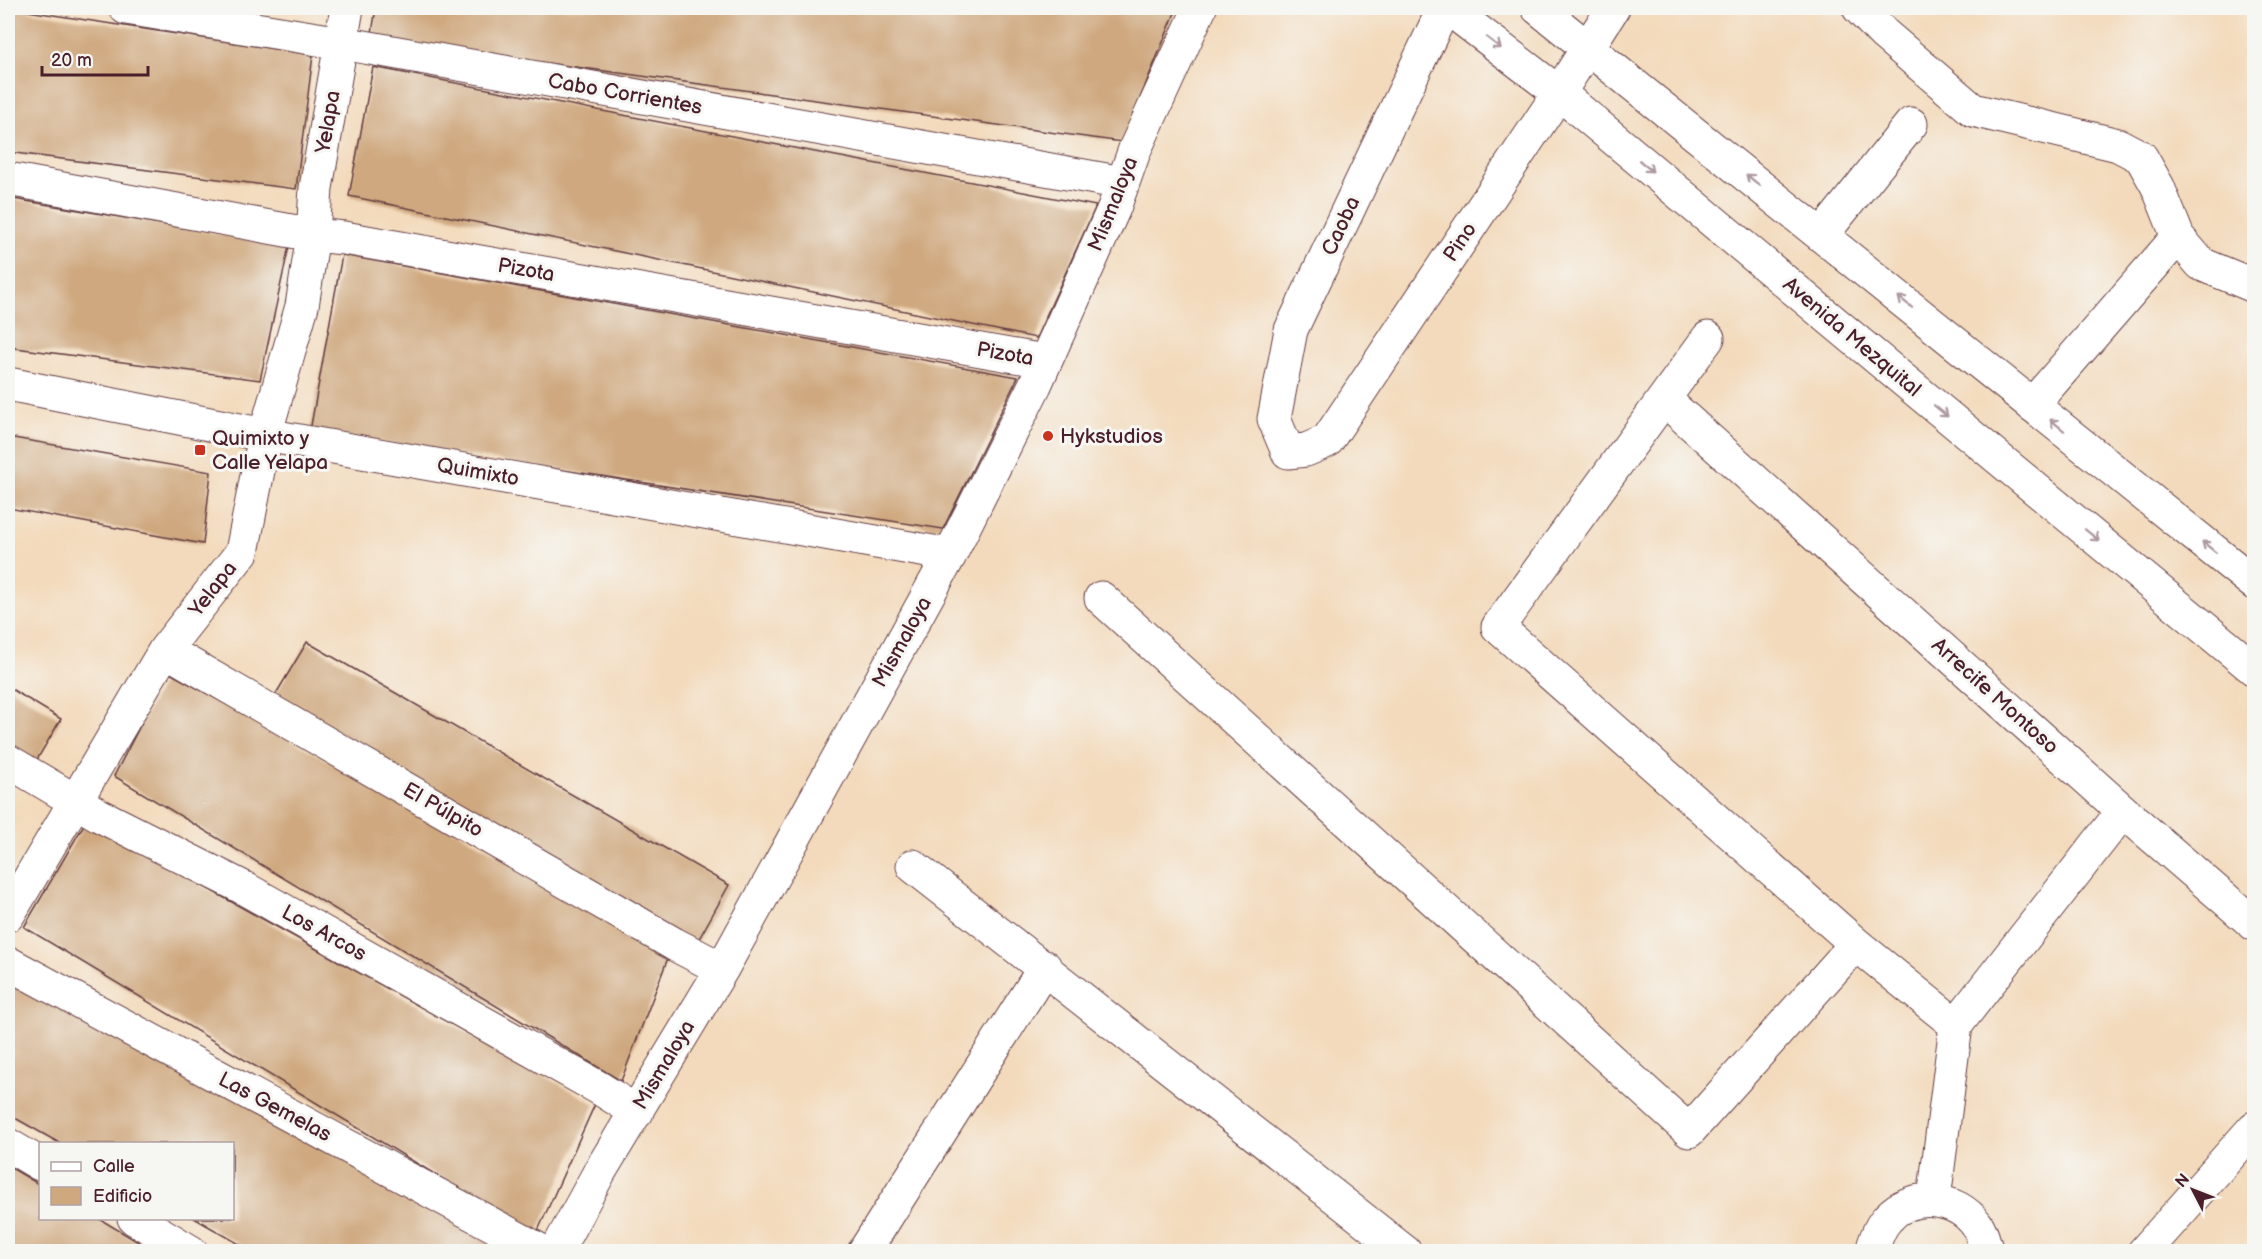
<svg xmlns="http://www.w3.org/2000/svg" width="2262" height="1259" font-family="'Balsamiq Sans',sans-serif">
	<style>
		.building { fill: #cfa87f }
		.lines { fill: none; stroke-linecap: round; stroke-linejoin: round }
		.minor-casing { stroke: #633b41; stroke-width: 35 }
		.major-casing { stroke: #633b41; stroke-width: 35 }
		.minor { stroke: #fff; stroke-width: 33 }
		.major { stroke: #fff; stroke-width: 33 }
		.oneway { stroke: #ae9aa0 }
		.poi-dot { fill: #c8321e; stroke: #f6f6f2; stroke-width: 2 }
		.labels { text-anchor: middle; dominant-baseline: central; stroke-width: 6; stroke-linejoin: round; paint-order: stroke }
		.street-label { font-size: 21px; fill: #4a1f2b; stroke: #f6f6f2 }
		.poi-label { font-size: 21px; fill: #4a1f2b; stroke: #f6f6f2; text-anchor: start }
	</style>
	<rect width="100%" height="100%" fill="#f6f6f2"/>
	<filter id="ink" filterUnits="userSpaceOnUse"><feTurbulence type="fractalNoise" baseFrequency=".0167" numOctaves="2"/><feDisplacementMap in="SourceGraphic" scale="12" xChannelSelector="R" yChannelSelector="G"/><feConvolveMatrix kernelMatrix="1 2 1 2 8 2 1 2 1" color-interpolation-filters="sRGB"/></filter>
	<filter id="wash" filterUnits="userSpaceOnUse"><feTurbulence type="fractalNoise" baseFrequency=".008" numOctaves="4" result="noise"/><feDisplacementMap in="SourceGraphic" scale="24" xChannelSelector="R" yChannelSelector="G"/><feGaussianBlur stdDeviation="1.35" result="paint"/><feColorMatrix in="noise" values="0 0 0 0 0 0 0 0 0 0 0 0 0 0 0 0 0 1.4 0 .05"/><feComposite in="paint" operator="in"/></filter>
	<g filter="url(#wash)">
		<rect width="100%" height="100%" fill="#f3dabc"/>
		<g id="blocks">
			<path class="building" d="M8 8 313 55 296 189 8 152Z
				M376 8H1177L1122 142 371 39Z
				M373 67 1096 206 1036 338 349 196Z
				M8 198 289 246 260 380 8 347Z
				M342 255 1018 377 943 529 310 431Z
				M8 437 211 472 203 544 8 508Z
				M307 642 729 885 695 946 271 702Z
				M168 672 671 950 621 1081 114 776Z
				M8 687 61 719 32 768 8 753Z
				M86 821 595 1104 536 1235 24 927Z
				M8 977 504 1240 498 1252H253L194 1218H232V1144H61L8 1114Z
				M8 1166 40 1185V1218H98L155 1252H8Z"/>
		</g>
	</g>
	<g filter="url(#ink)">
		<use href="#blocks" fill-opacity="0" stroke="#633b41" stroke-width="1.5"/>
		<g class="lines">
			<defs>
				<path id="minor" d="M126 8 342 43 1123 183
					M1444 8 1291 330 1274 419 1288 452 1306 450 1327 441 1559 93 1613 8
					M1859 8 1884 34 1973 110 2118 145 2141 157 2158 187 2178 237
					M8 179 313 235 344 238 1044 361
					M1822 235 1911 124
					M1708 338 1498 627 1856 944 1956 1025 1934 1199
					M8 384 265 435 950 555
					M1665 400 2123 811 2254 924
					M2032 405 2178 237 2201 264 2254 286
					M1101 598 1689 1131 1856 944
					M165 650 674 944 722 969
					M8 761 99 815 242 887 599 1088 637 1112
					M913 866 1405 1252
					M8 915 165 650 242 552 265 435 302 306 313 235 316 188 347 8
					M8 963 543 1252
					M1956 1025 2123 811
					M8 1145 40 1164
					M134 1218 191 1252
					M556 1252 600 1171 722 969 950 555 1035 385 1114 208 1135 149 1200 8
					M864 1252 1045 967
					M1872 1252C1875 1240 1879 1227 1888 1218 1912 1191 1957 1197 1977 1225 1982 1232 1984 1243 1987 1252
					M2144 1252 2254 1128"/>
				<path id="major" d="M1448 8 1559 93 1895 373 2254 669
					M1538 8 2254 583"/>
			</defs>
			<use href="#minor" class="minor-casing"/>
			<use href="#major" class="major-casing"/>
			<use href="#minor" class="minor"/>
			<use href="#major" class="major"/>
		</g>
		<defs><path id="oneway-shaft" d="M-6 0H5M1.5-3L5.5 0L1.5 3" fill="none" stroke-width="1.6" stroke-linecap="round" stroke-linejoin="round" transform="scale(1.5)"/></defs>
		<g class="oneway">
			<use href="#oneway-shaft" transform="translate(1494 43) rotate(38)"/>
			<use href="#oneway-shaft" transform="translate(1646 166) rotate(40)"/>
			<use href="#oneway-shaft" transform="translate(1753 180) rotate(-141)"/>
			<use href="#oneway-shaft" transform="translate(1905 302) rotate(-141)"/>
			<use href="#oneway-shaft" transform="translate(1941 411) rotate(39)"/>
			<use href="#oneway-shaft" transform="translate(2057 425) rotate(-141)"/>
			<use href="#oneway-shaft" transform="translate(2092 535) rotate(39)"/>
			<use href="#oneway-shaft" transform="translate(2209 547) rotate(-141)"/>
		</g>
	</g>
	<g class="poi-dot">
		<circle cx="1048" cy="436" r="6"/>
		<rect x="194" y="444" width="12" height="12" rx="3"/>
	</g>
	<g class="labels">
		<g class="street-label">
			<text transform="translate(625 94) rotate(10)">Cabo Corrientes</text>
			<text transform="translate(328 122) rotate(-80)">Yelapa</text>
			<text transform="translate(1113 204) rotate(-68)">Mismaloya</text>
			<text transform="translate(1341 226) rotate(-65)">Caoba</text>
			<text transform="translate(1460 242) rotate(-56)">Pino</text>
			<text transform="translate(526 270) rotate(10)">Pizota</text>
			<text transform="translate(1852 337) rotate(40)">Avenida Mezquital</text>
			<text transform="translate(1005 354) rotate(10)">Pizota</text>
			<text transform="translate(478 472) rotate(10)">Quimixto</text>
			<text transform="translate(213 589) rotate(-52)">Yelapa</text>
			<text transform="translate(902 642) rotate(-61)">Mismaloya</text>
			<text transform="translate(1995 696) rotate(42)">Arrecife Montoso</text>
			<text transform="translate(443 810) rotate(30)">El Púlpito</text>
			<text transform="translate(324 933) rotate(29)">Los Arcos</text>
			<text transform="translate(664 1065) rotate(-59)">Mismaloya</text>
			<text transform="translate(275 1107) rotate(28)">Las Gemelas</text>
		</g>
		<g class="poi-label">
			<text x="1060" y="436">Hykstudios</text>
			<text x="212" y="438">Quimixto y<tspan x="212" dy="24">Calle Yelapa</tspan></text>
		</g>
	</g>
	<rect width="2262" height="1259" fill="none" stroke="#f6f6f2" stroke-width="30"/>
	<rect x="39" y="1142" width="195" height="78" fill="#f6f6f2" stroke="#b1a0a2" stroke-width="1.5"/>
	<rect x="51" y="1162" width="30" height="9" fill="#ffffff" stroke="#b1a0a2" stroke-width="1.5"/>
	<text x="93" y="1172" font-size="18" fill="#4a1f2b">Calle</text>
	<rect x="51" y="1187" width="30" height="18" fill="#cfa87f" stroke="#b1a0a2" stroke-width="1.5"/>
	<text x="93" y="1202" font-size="18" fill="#4a1f2b">Edificio</text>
	<g transform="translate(2193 1190) rotate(312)" stroke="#f6f6f2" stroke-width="4.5" paint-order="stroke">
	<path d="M0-4.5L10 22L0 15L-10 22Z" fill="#4a1f2b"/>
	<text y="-9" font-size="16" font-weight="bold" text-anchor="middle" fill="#4a1f2b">N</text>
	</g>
	<path d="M42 66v9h106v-9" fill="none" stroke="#4a1f2b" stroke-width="3"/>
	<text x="51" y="66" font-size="18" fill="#4a1f2b" stroke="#f6f6f2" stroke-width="4.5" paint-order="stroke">20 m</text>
</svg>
